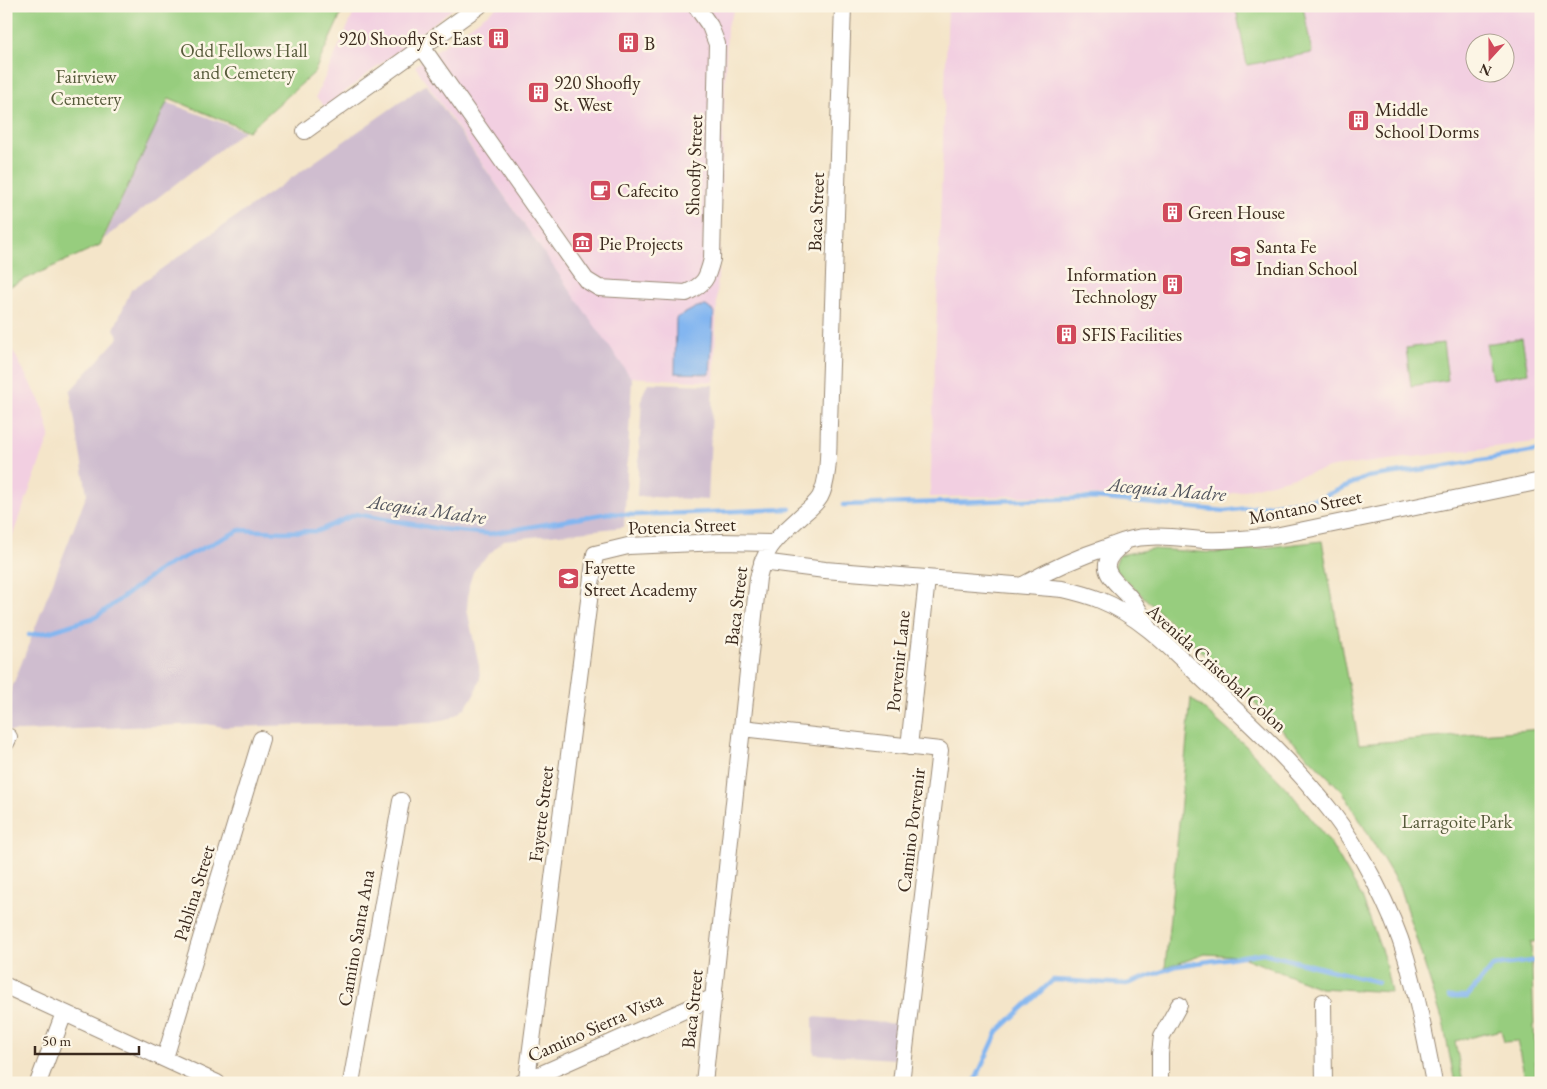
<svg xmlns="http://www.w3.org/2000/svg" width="1547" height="1089" font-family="'EB Garamond',serif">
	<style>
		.built { fill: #f2cfe1; fill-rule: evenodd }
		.industrial { fill: #cfbdcf }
		.green { fill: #97cd7e; stroke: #697c4e }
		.water { fill: #83b6f0; stroke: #5f7087 }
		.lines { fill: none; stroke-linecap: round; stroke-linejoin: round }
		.stream { stroke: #83b6f0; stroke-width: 4.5 }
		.minor-casing { stroke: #988874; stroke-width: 18 }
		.minor { stroke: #fff; stroke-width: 16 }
		.labels { text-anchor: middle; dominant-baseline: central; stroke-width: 5; stroke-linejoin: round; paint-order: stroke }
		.poi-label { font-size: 19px; fill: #3b2a1e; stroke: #fcf5e5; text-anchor: start }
		.park-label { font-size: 19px; fill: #575b3b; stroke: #fcf5e5 }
		.street-label { font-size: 19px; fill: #3b2a1e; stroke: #fcf5e5 }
		.water-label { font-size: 20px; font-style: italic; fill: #51545d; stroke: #fcf5e5 }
	</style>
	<rect width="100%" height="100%" fill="#fcf5e5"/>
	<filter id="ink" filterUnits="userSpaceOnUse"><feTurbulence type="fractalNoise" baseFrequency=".02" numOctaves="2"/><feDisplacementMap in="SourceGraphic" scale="10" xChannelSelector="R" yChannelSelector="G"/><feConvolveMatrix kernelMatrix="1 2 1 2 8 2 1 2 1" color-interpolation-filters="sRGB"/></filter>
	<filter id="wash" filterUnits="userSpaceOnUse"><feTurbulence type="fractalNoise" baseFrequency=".0096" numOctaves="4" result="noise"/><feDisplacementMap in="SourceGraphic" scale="20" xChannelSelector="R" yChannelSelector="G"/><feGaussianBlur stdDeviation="1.12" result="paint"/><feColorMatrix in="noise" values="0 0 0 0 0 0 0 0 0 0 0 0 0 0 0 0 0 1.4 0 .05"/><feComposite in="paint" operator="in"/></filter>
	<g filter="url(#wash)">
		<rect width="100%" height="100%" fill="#f4e5c9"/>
		<path class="built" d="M357 6H456L325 107 316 97Z
			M498 6H736L727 26 714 382 629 377 415 66Z
			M948 6H1541V441L1333 467 1214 498 1095 495 930 497ZM1474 42H1504V72H1474Z
			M6 338 42 405 50 435 6 553Z"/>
		<path class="industrial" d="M426 84 632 379 624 527 504 540 480 563 473 572 469 585 467 609 479 666 480 679 474 695 464 709 451 718 432 722 224 727 207 724 21 731H6V703L87 494 70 391 119 337 114 329 131 290Z
			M166 102 244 131 104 239Z
			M648 383 713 385 708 500 637 496 642 396Z
			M813 1017 898 1024 895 1059 814 1054Z"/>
		<path class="green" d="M6 6H345L314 73 248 131 169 98 100 245 6 288Z
			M1253 6H1303L1312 53 1247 65 1236 9Z
			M1522 338 1528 373 1492 379 1486 344Z
			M1443 343 1448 380 1411 386 1406 348Z
			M1322 541 1359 744 1541 729V941L1531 942 1536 1083H1526L1517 1041 1504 1042 1501 1030 1455 1041 1463 1083H1455L1443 1022 1399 886 1343 792 1245 693 1114 569 1119 555 1152 549 1216 553Z
			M1191 698 1246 746 1290 792 1331 844 1362 897 1384 958 1391 992 1320 988 1240 956 1205 954 1165 968Z"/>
		<path class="water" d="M706 306 714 312 710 374 675 373 676 318 697 307Z"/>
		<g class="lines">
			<path class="stream" d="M843 505 1096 498 1225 511 1320 498 1367 477 1440 467 1541 450
				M29 635 49 632 96 617 162 568 240 530 283 532 318 531 356 514 440 529 489 534 609 513 634 515 790 509
				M1449 997H1467L1493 966 1541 960
				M974 1083 998 1031 1053 980 1127 984 1177 966 1263 953 1378 982"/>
		</g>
	</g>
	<g filter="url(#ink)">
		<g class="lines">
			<defs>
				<path id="minor" d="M422 47 586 280 599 288 686 293C705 284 707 279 712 259L717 44 710 26 696 6
					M305 131 479 6
					M1123 544C1090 569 1115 579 1132 600 1138 608 1142 616 1147 624
					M762 562 825 570 1063 589C1076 592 1088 595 1100 600 1143 617 1176 654 1209 685 1252 725 1294 764 1330 810 1360 849 1392 910 1406 957 1418 998 1426 1041 1434 1083
					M1023 585C1051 569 1080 556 1111 546 1123 541 1135 537 1148 537 1167 535 1186 539 1205 540 1229 541 1252 538 1275 536L1541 481
					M742 728 940 750 901 1083
					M6 743 9 737
					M909 747 927 579
					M6 986 217 1083
					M1323 1002 1324 1083
					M165 1058 261 739
					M527 1079 595 554 628 546 721 542 772 543
					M38 1083 64 1013
					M351 1083 401 801
					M521 1083 714 997
					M704 1083 758 578C766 544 777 539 801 516 808 510 815 505 820 497 830 478 828 446 829 424L843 6
					M1160 1083V1054L1162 1036 1179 1005"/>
			</defs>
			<use href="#minor" class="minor-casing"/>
			<use href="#minor" class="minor"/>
		</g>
	</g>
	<defs>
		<symbol id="building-square" viewBox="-11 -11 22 22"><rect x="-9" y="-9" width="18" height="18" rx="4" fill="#d1495b" stroke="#fcf5e5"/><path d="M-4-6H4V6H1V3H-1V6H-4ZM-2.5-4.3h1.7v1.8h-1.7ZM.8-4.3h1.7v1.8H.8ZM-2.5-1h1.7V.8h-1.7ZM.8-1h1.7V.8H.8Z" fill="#fff"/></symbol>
		<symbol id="cafe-square" viewBox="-11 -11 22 22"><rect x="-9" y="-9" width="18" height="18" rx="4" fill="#d1495b" stroke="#fcf5e5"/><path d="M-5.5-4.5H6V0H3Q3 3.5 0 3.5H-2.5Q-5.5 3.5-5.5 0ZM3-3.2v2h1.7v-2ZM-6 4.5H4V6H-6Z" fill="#fff"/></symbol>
		<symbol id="museum-square" viewBox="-11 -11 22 22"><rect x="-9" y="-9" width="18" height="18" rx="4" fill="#d1495b" stroke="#fcf5e5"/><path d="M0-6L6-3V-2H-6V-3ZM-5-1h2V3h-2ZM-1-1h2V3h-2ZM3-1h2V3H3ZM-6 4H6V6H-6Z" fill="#fff"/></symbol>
		<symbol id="school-square" viewBox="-11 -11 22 22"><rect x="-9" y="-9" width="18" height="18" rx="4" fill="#d1495b" stroke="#fcf5e5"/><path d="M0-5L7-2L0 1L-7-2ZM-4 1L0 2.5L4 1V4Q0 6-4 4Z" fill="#fff"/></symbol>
	</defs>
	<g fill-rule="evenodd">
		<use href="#building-square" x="486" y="26" width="25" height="25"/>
		<use href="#building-square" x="616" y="30" width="25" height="25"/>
		<use href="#building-square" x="526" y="80" width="25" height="25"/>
		<use href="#building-square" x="1346" y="108" width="25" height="25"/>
		<use href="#cafe-square" x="588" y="178" width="25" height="25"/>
		<use href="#building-square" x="1160" y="200" width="25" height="25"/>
		<use href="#museum-square" x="570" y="230" width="25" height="25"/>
		<use href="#school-square" x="1228" y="244" width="25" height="25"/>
		<use href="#building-square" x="1160" y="272" width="25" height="25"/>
		<use href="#building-square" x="1054" y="322" width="25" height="25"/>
		<use href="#school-square" x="556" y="566" width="25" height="25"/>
	</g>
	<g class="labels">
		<g class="poi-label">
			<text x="482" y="38" text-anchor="end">920 Shoofly St. East</text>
			<text x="644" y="43">B</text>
			<text x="554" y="82">920 Shoofly<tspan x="554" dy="22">St. West</tspan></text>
			<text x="1375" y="109">Middle<tspan x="1375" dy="22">School Dorms</tspan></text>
			<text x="617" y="190">Cafecito</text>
			<text x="1188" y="212">Green House</text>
			<text x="599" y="243">Pie Projects</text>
			<text x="1256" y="246">Santa Fe<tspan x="1256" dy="22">Indian School</tspan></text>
			<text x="1157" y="274" text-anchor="end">Information<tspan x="1157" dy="22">Technology</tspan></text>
			<text x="1082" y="334">SFIS Facilities</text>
			<text x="584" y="567">Fayette<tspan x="584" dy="22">Street Academy</tspan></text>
		</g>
		<g class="park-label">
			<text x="244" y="50">Odd Fellows Hall<tspan x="244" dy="22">and Cemetery</tspan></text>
			<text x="86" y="76">Fairview<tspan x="86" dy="22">Cemetery</tspan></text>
			<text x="1457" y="821">Larragoite Park</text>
		</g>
		<g class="street-label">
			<text transform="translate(694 165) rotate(-88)">Shoofly Street</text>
			<text transform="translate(816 212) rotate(-88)">Baca Street</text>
			<text transform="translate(1305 507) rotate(-11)">Montano Street</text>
			<text transform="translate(682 526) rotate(-2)">Potencia Street</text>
			<text transform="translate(736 606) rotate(-83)">Baca Street</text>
			<text transform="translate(898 661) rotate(-84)">Porvenir Lane</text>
			<text transform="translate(1217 668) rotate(42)">Avenida Cristobal Colon</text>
			<text transform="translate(541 814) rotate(-83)">Fayette Street</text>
			<text transform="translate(911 830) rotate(-83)">Camino Porvenir</text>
			<text transform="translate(194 893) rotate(-73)">Pablina Street</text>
			<text transform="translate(356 938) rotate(-80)">Camino Santa Ana</text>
			<text transform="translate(692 1009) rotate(-84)">Baca Street</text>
			<text transform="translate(595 1027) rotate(-24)">Camino Sierra Vista</text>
		</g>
		<g class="water-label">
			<text transform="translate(1167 489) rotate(5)">Acequia Madre</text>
			<text transform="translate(427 509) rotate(8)">Acequia Madre</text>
		</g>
	</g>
	<rect width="1547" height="1089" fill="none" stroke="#fcf5e5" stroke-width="25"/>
	<g transform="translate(1490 58) rotate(201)"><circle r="24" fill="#fcf5e5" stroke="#afa495"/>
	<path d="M0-4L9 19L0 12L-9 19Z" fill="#d1495b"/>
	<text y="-8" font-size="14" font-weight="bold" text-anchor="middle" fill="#3b2a1e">N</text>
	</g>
	<path d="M35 1046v8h104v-8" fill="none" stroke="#3b2a1e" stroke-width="2.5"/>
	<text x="42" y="1046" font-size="15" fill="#3b2a1e" stroke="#fcf5e5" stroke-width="4" paint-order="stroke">50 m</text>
</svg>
